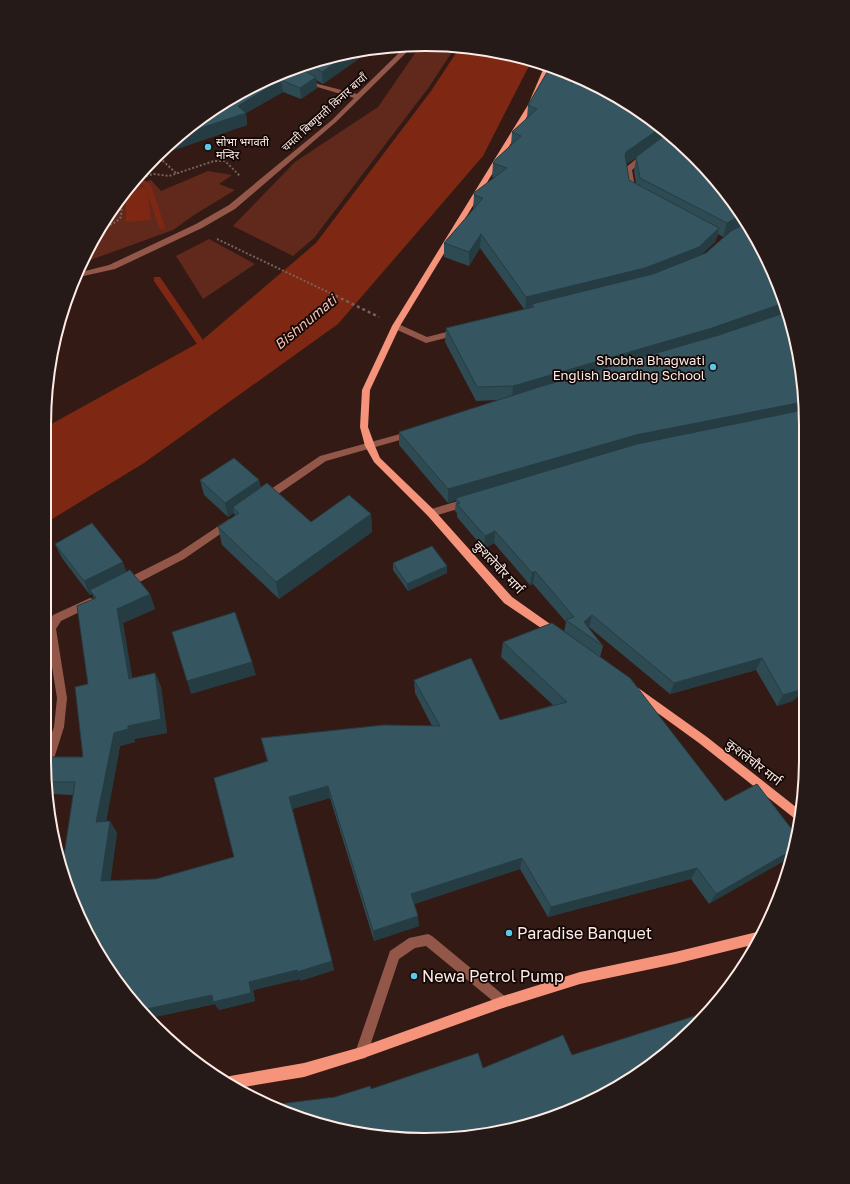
<svg xmlns="http://www.w3.org/2000/svg" width="850" height="1184" font-family="'Golos Text','Noto Sans Devanagari',sans-serif">
	<style>
		.green { fill: #61291c }
		.water { fill: #7e2813 }
		.lines { fill: none; stroke-linecap: round; stroke-linejoin: round }
		.stream { fill: #7e2813; fill-rule: evenodd }
		.path-far1 { stroke: #78625c; stroke-width: 2; stroke-dasharray: 2 2; stroke-linecap: butt }
		.path { stroke: #78625c; stroke-width: 2.5; stroke-dasharray: 3 3; stroke-linecap: butt }
		.minor { fill: #925748; fill-rule: evenodd }
		.major { fill: #f6937b; fill-rule: evenodd }
		.wall { fill: #2e4a53; fill-rule: evenodd }
		.shaded-wall { fill: #253c43 }
		.building { fill: #355660; stroke: #253c43 }
		.poi-dot { fill: #5bc8e7; stroke: #130806; stroke-width: 1.5 }
		.labels { text-anchor: middle; dominant-baseline: central; stroke-width: 3.5; stroke-linejoin: round; paint-order: stroke }
		.far-street-label { font-size: 11px; fill: #fdebe6; stroke: #130806 }
		.far-poi-label { font-size: 11px; fill: #fdebe6; stroke: #130806; text-anchor: start }
		.poi-label { font-size: 13px; fill: #fdebe6; stroke: #130806; text-anchor: end }
		.street-label { font-size: 13px; fill: #fdebe6; stroke: #130806 }
		.water-label { font-size: 14px; font-style: italic; fill: #f2bfb2; stroke: #130806 }
		.near-poi-label { font-size: 16px; fill: #fdebe6; stroke: #130806; text-anchor: start }
		.rim { fill: none; stroke: #fdebe6; stroke-width: 2 }
	</style>
	<rect width="100%" height="100%" fill="#331a14"/>
	<path class="green" d="M450 45 456 46 429 87 314 238 293 256 233 226 295 162 378 107 420 46Z
		M208 171 232 175 219 184 235 190 194 215 173 230 85 262 95 234 136 185 151 180 161 191Z
		M209 239 255 264 203 299 176 256Z"/>
	<path class="water" d="M460 47 524 57 532 60 483 156 338 324 144 463 44 524V428L200 342 316 243 431 91Z
		M147 187 151 220 126 222V197L132 190Z"/>
	<g class="lines">
		<path class="stream" d="M141 178 151 185 165 227 164 229H160L159 227 145 186 138 182Z
			M154 277H160L203 340V344H197L154 281Z"/>
		<path class="path-far1" d="M155 161 162 160 177 174
			M142 177 154 174 169 176 214 161H225L240 176
			M99 230 116 222 121 217 122 201
			M217 239 332 294"/>
		<path class="path" d="M330 293 379 317"/>
		<path class="minor" d="M406 46H413L336 122 235 209 202 228 115 269 79 277 81 272 109 265 196 224 229 205 332 120 354 98 314 86 287 71 293 69 318 84 357 94Z
			M642 154H648L649 156 632 170 636 193 632 195H629L624 169Z
			M396 323 427 337 458 329 462 332 461 334 426 343 393 328 392 326Z
			M411 431 415 434 414 436 326 461 268 501H262L260 498 262 495 320 456Z
			M468 498 473 502 471 505 431 517 428 516 426 513 428 510Z
			M229 519 232 520 234 523 232 526 184 559 130 587H122L121 584 122 581 178 553Z
			M90 598 94 599 95 602 94 605 61 621 56 629 67 698 64 727 51 768 49 772 46 773 44 755 54 727 57 698 46 629 53 615Z
			M428 934 432 936 507 998 509 1002 507 1006 503 1008 499 1006 426 946 415 948 399 959 366 1058 361 1059 356 1058 355 1053 390 951 409 938Z"/>
		<path class="major" d="M545 65 551 67 534 105 400 326 370 390 368 427 375 446 380 458 434 510 512 597 560 631 561 634 560 637 556 638 504 603 428 516 374 462 365 446 360 427 362 390 392 326 528 105Z
			M634 685 707 737 801 811 799 822 699 743 630 693 629 690 630 687Z
			M761 931 764 932 756 944 675 964 580 984 503 1008 361 1059 304 1077 238 1088 225 1080 230 1076 304 1063 361 1047 503 996 580 972 675 952Z"/>
	</g>
	<path class="wall" d="M371 48V50L323 84 316 80 317 88 301 99 283 92 246 113 247 125 171 151 169 145 174 138 235 95 303 64Z
		M550 67 767 257 793 701 777 706 756 670 670 694 589 627 588 628 603 646 600 657 725 801 797 836 709 904 691 879 548 917 520 869 414 904 419 926 374 941 330 798 292 809 334 970 300 981V979L253 990 255 1001 219 1010 215 1004 150 1018 73 795 52 794 48 788 46 773 83 757 94 598 92 594 90 595 62 558 55 544 127 572 150 594 155 609 123 623 132 678 155 673 161 687 167 733 134 739 135 742 120 746 106 821H110L117 833 110 881 156 879 234 857 267 761 261 738 432 726 415 693 414 680 500 720 553 705 501 657 503 642 564 632 566 622 533 584 530 585 494 543 484 549 457 517V513L455 511 456 500 448 503 399 445V432L499 400 476 401 445 342 446 328 524 309 480 248 469 266 444 257V243L474 209H473L474 195 494 178 492 177 493 163 511 145 512 132 527 118 528 105ZM636 158 634 171 636 184 629 180 626 164ZM718 234 723 237 725 236 706 253 701 255 715 242Z
		M200 480H259L261 488 311 522 371 514 372 532 279 599 222 545 218 527 235 516 234 513 228 517 204 495Z
		M393 563 447 566V573L408 591 393 570Z
		M805 749V755L803 752Z"/>
	<path class="shaded-wall" d="M371 48V50L323 84 322 72 350 53Z
		M316 77 317 88 301 99 300 88Z
		M576 77 581 79 571 84Z
		M281 80 283 92 246 113 247 125 171 151 169 144 174 138 177 136 238 106Z
		M662 127 669 134 624 166 625 155 626 152Z
		M740 216 745 224V226L723 237 727 223Z
		M719 228 715 242 695 261 643 282 534 307 532 304 531 309 525 311 526 297Z
		M481 234 480 248 469 266V252Z
		M781 304 785 316 512 400 513 386Z
		M49 375 51 382 48 384Z
		M803 402V414L456 498V500L448 503V489L636 435Z
		M259 480 262 494 233 507 234 513 228 517 225 503Z
		M371 514 372 532 279 599 276 582Z
		M495 531 494 543 484 549 485 536Z
		M123 562 128 576 90 590 92 594 90 595 84 581Z
		M447 566V573L408 591 407 584Z
		M535 571 533 584 530 585 532 573Z
		M150 594 155 609 123 623 135 693 129 679 117 609Z
		M592 615 589 627 584 633V622Z
		M762 658 756 670 670 694 674 683Z
		M252 662 256 675 191 694 187 681Z
		M155 673 161 687 167 733 134 739 135 742 120 746 104 834 96 822 114 733 128 726Z
		M805 685V690L793 701 777 706 783 695Z
		M328 786 330 798 292 809 289 797Z
		M110 821 117 833 109 892 101 881Z
		M794 849 793 856 709 904 716 894Z
		M522 858 520 869 412 905 411 894Z
		M697 868 691 879 548 917 551 907Z
		M418 916 419 926 374 941 373 931Z
		M332 961 334 970 300 981V979L253 990 255 1001 219 1010 215 1004 150 1018 142 1010 249 982Z"/>
	<path class="building" d="M350 53 322 72 306 63Z
		M297 67 316 77 300 88 281 80 238 106 246 113 177 136 235 95Z
		M550 67 576 77 571 84 580 78 594 83 657 123 662 127 626 152 625 155 629 180 719 228 699 247 645 268 526 297 481 234 469 252 444 243 483 198 474 195 475 192 507 168 493 163 496 159 521 136 512 132 537 109 528 105Z
		M668 133 712 174 740 216 727 223 640 178 636 157Z
		M745 224 767 257 781 304 712 328 513 386 477 387 446 328 534 307 532 304 653 274 706 253 731 231Z
		M784 313 803 375V402L636 435 448 489 399 432 539 387 719 335Z
		M803 410 805 685 800 690 783 695 762 658 674 683 592 615 584 622 603 646 566 620 574 617 535 571 532 573 495 531 485 536 457 504 460 503 456 498 637 444Z
		M234 458 259 480 225 503 200 480Z
		M267 483 311 522 349 495 371 514 276 582 218 527 239 513 233 507Z
		M92 523 123 562 84 581 55 544Z
		M432 546 447 566 407 584 393 563Z
		M130 570 150 594 117 609 129 679 155 673 161 719 128 726V729L114 733 96 822 110 821 101 881 156 879 234 857 214 778 268 761 261 738 384 725 440 726 414 680 471 658 500 720 567 702 503 642 552 623 630 678 725 801 757 784 797 836 794 849 716 894 697 868 551 907 522 858 411 894 418 916 373 931 328 786 289 797 332 961 297 972V970L249 982 251 993 213 1002 212 995 142 1010 108 970 62 869 75 782H47L46 773 50 757H83L75 687 88 684 77 606 96 598 90 590Z
		M235 612 252 662 187 681 172 632Z
		M707 1012 676 1046 571 1111 475 1137H375L279 1108V1104L335 1097 370 1086 371 1089 478 1053 483 1068 563 1035 572 1055Z"/>
	<g class="poi-dot">
		<circle cx="208" cy="147" r="4"/>
		<circle cx="713" cy="367" r="4"/>
		<circle cx="509" cy="933" r="4"/>
		<circle cx="414" cy="976" r="4"/>
	</g>
	<g class="labels">
		<g class="far-street-label">
			<text transform="translate(324 112) rotate(-42)">चमती बिष्णुमती किनार बायाँ</text>
		</g>
		<g class="far-poi-label">
			<text x="216" y="141">सोभा भगवती<tspan x="216" dy="13">मन्दिर</tspan></text>
		</g>
		<g class="poi-label">
			<text x="705" y="360">Shobha Bhagwati<tspan x="705" dy="15">English Boarding School</tspan></text>
		</g>
		<g class="street-label">
			<text transform="translate(499 567) rotate(47)">कुशलेचौर मार्ग</text>
			<text transform="translate(754 762) rotate(38)">कुशलेचौर मार्ग</text>
		</g>
		<g class="water-label">
			<text transform="translate(305 322) rotate(-40)">Bishnumati</text>
		</g>
		<g class="near-poi-label">
			<text x="517" y="933">Paradise Banquet</text>
			<text x="422" y="976">Newa Petrol Pump</text>
		</g>
	</g>
	<path d="M0 0H850V1184H0ZM425 51H425A374 374 0 0 1 799 425V759A374 374 0 0 1 425 1133H425A374 374 0 0 1 51 759V425A374 374 0 0 1 425 51Z" fill="#261a18" fill-rule="evenodd"/>
	<path class="rim" d="M425 51H425A374 374 0 0 1 799 425V759A374 374 0 0 1 425 1133H425A374 374 0 0 1 51 759V425A374 374 0 0 1 425 51Z"/>
</svg>
